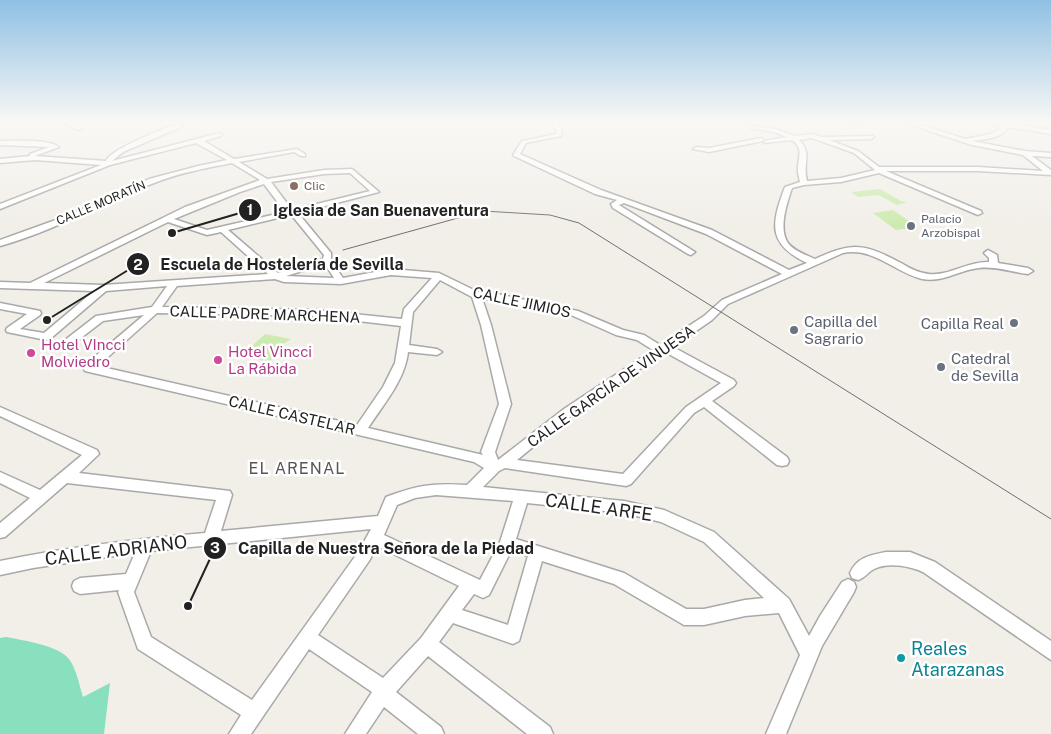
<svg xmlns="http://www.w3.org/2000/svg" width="1051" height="734" font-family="'Public Sans',sans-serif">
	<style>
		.grass { fill: #cdebb0 }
		.pitch { fill: #88e0be }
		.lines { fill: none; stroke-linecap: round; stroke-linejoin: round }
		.minor-casing { stroke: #a9a9a9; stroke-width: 3 }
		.minor { fill: #fff; fill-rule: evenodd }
		.tram { stroke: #707070; stroke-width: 1 }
		.education-dot { fill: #8d6e63; stroke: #fff; stroke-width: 2 }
		.worship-dot { fill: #6b7280; stroke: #fff; stroke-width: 2 }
		.hotel-dot { fill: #d1479c; stroke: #fff; stroke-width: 2 }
		.culture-dot { fill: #0f9aa8; stroke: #fff; stroke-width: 2 }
		.labels { text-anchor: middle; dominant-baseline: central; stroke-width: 5; stroke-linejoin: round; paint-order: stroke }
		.far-education-label { font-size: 12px; fill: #785e54; stroke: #fff; text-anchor: start }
		.far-street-label { font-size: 12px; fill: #222; stroke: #fff }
		.far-worship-label { font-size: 12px; fill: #5b616d; stroke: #fff; text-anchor: start }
		.street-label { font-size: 15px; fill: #222; stroke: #fff }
		.worship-label { font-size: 15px; fill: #5b616d; stroke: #fff; text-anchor: start }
		.hotel-label { font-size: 15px; fill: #b23c85; stroke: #fff; text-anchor: start }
		.neighbourhood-label { font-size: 16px; letter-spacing: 1px; fill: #555; stroke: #fff }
		.near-street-label { font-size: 18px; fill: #222; stroke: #fff }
		.near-culture-label { font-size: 18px; fill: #0d838f; stroke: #fff; text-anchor: start }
		.leader { fill: none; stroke: #222; stroke-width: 2 }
		.callout-dot { fill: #222; stroke: #fff; stroke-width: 2 }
		.mark-label { font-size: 15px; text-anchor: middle; font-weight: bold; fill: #fff }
		.callout-label { font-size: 16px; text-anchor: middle; font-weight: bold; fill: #222; stroke: #fff; stroke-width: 5; stroke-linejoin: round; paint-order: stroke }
	</style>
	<rect width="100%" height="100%" fill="#f2efe9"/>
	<path class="grass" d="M880 189 901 201 907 202 897 205 879 195 858 197 851 192Z
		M893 210 918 227 896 230 873 213Z
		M265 334 291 339 275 349 277 353 269 362 241 356Z"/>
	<path class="pitch" d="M6 637C22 640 60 646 69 659 77 670 79 685 83 697L110 683 104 734H0V638Z"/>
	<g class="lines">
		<defs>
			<path id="minor" d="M64 123H72L82 129 77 130Z
				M181 123 183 126 123 152 112 161 219 133 222 135 221 136 204 141 234 159 297 149 305 154V156H301L294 152 239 162 267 179 324 170 352 169 379 192 298 213 331 253V261L343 278 391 269 439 273 478 292H488L578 311 623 330 644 335 660 345 704 316 722 300 782 274 706 234 624 203 619 205 695 252 691 255 688 254 613 208 611 204 617 200 595 194 514 156 513 155 522 141 556 134 557 131 551 123H557L562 130 561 136 526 143 520 154 601 190 712 230 789 270 807 263C767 244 771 224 785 187L800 182C799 177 797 171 798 166 799 155 803 148 792 140L764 143V141L787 137 774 132 750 128V126L775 129 795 136 813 134 822 137 873 136 874 137 871 139 829 140 858 151 879 167H978L1043 171 1023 155 972 145 905 123H915L965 139 991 134 1001 129 1002 126 989 123H1006L1051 130V134L1008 127C1002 139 984 139 972 141L1025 151 1051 153V157L1032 156 1051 170V175L978 171H886L981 211 982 213 978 215 879 173 841 182 804 185 792 188C787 203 778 229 788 243 794 251 806 255 815 259 853 242 863 243 901 263 909 268 919 273 929 274 950 276 968 261 989 262V258L984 253 988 250 997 255 998 263 1028 268 1033 271 1028 274C1012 272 995 266 979 268 959 270 943 283 922 279 894 272 874 247 843 253L728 304 712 320 673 347 734 380 736 383 734 386 712 401 787 457 789 461 787 465 782 466 777 465 704 407 694 413 631 484 626 486 505 468 499 471 483 487 624 501 664 510 714 532 789 599 809 636 820 616 842 582 848 579 854 582 856 587 854 592 822 646 786 734H766L800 655 779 613 745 616 704 625H684L614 584 542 561 519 641 513 644 453 623 439 642 550 727 553 734H527L428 656 396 692 441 727 444 734H418L384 707 366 734H345L372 692 309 649 251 734H229L241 715 138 649 118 592 119 590 80 594 74 591 72 586 74 581 80 578 126 574 135 553 33 568 0 575V561C68 547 137 539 205 533L216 500 67 483 5 537 0 538V523L30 498 0 483V472L40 490 82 455 0 416V407L97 450 99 454 79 473 230 491 232 495 221 531 378 516 386 497C418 485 433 483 467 485L484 468 474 462 85 371 83 368 85 365 144 315 103 321 73 344H65L64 342 65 340 96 316 152 307 167 286 106 291 50 339 46 340 7 332 6 330 7 328 27 314 0 309V303L40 311 41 313 40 315 20 329 44 333 94 291 0 288V282L30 283 185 207 260 180 232 163C206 168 179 173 154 183 102 203 54 231 0 246V240L64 217 149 179 198 166 227 160 196 143 110 165 0 209V204L101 165 35 160 0 163V159L30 156V154L49 147 0 145V141C13 141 50 139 59 147L35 156 106 161C110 149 167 127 181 123ZM812 138 854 153 875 170 841 178 807 181C802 162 813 154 799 140ZM350 173 370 191 292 210 271 182 324 174ZM264 184 285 212 207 230 174 219 240 192ZM290 215 294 218 324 255 323 259 278 273 228 230ZM168 222 207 235 221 232 268 274 103 285 44 283ZM325 264 334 278 286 276ZM391 275 432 278 404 309 402 319 315 310 162 307 177 286 275 279 284 282 341 284ZM440 280 472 297 481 325 499 404 481 452 483 455 368 428C383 405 405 380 408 352L437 355 442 352 437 349 409 345 413 312ZM482 298 571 315 616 335 637 340 653 350 564 409 498 460 495 452 511 404 491 325ZM157 313 315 316 401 326 395 363 383 387 357 425 98 366ZM665 352 721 383 686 407 623 474 517 460 572 415ZM436 495 513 501 500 542 480 580 384 535 397 505 415 498ZM527 503 624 513 661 522 704 542 764 598 745 600 704 609H686L624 573 516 539ZM371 529 359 551 252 700 151 637 134 592 151 551ZM377 546 459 586 421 638 383 678 318 635 369 561ZM511 551 528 556 508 625 462 610 474 594 483 598 489 595Z
				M853 123H859V124L856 126Z
				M761 138 763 139V141L709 152 693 149 696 147 709 148Z
				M886 552H910L935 562 1051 641V660L923 572C909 566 889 562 874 569 868 572 865 578 858 580L852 578 850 573C857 557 871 555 886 552Z"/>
		</defs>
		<use href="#minor" class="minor-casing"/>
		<use href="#minor" class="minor"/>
		<path class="tram" d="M343 250 483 211 550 215 579 223 1051 519"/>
	</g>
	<linearGradient id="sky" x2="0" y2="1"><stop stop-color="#8fc0e4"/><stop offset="0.54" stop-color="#f9f8f5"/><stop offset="1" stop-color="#f9f8f5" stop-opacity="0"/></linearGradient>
	<rect width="1051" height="226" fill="url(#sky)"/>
	<circle class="education-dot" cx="294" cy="186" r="5"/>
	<g class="worship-dot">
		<circle cx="911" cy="226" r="5"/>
		<circle cx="1014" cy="323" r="5"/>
		<circle cx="794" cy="330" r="5"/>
		<circle cx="941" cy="367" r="5"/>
	</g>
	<g class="hotel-dot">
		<circle cx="31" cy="353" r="5"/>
		<circle cx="218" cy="360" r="5"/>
	</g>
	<circle class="culture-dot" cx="901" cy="658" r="5"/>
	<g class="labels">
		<g class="far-education-label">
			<text x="304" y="186">Clic</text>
		</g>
		<g class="far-street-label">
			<text transform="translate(101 203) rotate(-23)">CALLE MORATÍN</text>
		</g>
		<g class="far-worship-label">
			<text x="921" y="219">Palacio<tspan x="921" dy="14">Arzobispal</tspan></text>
		</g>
		<g class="street-label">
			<text transform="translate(522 302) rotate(12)">CALLE JIMIOS</text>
			<text transform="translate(265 314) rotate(2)">CALLE PADRE MARCHENA</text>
			<text transform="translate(611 386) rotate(-35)">CALLE GARCÍA DE VINUESA</text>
			<text transform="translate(292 415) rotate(13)">CALLE CASTELAR</text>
		</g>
		<g class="worship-label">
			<text x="804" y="321">Capilla del<tspan x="804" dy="17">Sagrario</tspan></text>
			<text x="1004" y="323" text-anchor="end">Capilla Real</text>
			<text x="951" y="358">Catedral<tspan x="951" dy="17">de Sevilla</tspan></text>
		</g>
		<g class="hotel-label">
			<text x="41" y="344">Hotel VIncci<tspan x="41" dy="17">Molviedro</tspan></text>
			<text x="228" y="351">Hotel Vincci<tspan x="228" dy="17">La Rábida</tspan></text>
		</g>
		<g class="neighbourhood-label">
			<text x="297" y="468">EL ARENAL</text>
		</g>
		<g class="near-street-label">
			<text transform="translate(599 507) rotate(8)">CALLE ARFE</text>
			<text transform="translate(116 550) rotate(-7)">CALLE ADRIANO</text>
		</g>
		<g class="near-culture-label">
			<text x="911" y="648">Reales<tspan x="911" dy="21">Atarazanas</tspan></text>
		</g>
	</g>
	<path class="leader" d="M172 233L250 210M47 320L138 264M188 606L215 548"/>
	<g class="callout-dot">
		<circle cx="172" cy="233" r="5"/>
		<circle cx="47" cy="320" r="5"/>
		<circle cx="188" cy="606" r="5"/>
		<circle cx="250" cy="210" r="12"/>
		<circle cx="138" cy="264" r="12"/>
		<circle cx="215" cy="548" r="12"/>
	</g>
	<g class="mark-label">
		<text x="250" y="215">1</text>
		<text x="138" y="270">2</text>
		<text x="215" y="553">3</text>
	</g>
	<g class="callout-label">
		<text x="381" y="216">Iglesia de San Buenaventura</text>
		<text x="282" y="270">Escuela de Hostelería de Sevilla</text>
		<text x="386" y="554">Capilla de Nuestra Señora de la Piedad</text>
	</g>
</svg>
